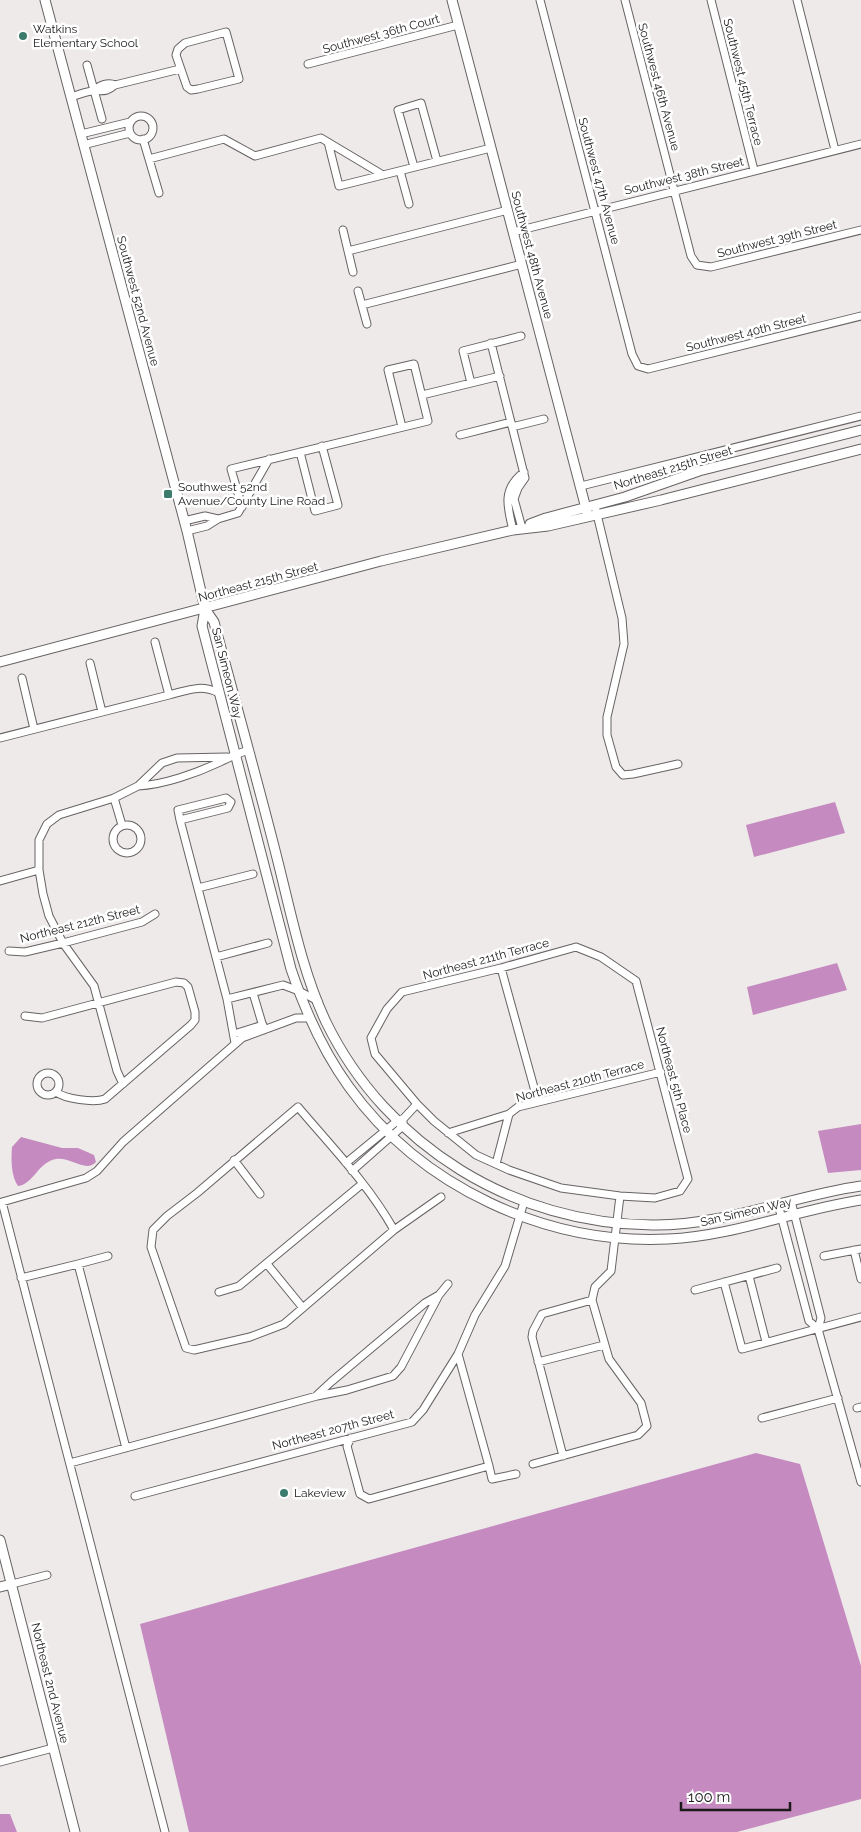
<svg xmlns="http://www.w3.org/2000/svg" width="861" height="1832" font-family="Raleway,sans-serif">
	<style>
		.water { fill: #c58ac0 }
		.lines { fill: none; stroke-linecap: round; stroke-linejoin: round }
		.minor-casing { stroke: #666362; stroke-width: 9 }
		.tertiary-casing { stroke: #666362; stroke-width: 11 }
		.minor { stroke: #fff; stroke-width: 7 }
		.tertiary { stroke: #fff; stroke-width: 9 }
		.poi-dot { fill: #3b7c6d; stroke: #fff; stroke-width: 2 }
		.labels { text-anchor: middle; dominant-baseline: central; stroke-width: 5; stroke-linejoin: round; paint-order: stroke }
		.poi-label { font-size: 12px; fill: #1c1a1a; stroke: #fff; text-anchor: start }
		.street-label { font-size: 12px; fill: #1c1a1a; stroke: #fff }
	</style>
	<rect width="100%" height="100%" fill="#eeeae9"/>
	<path class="water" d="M835 802 845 833 754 857 746 825Z
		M837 963 847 990 753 1015 747 987Z
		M861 1124V1170L828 1173 818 1131Z
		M21 1137 62 1148H78L94 1155 96 1162C86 1173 71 1157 56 1159 38 1162 34 1184 18 1186 11 1176 11 1159 12 1147Z
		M756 1453 800 1464 861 1666V1799L737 1832H189L140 1624Z
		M0 1814H10L17 1832H0Z"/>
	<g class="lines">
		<defs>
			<path id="minor" d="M540 0 632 354 638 366 648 369 861 316
				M625 0 691 256 697 265 711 267 861 230
				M711 0 754 170
				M797 0 835 150
				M226 32 239 79 198 89 191 90 187 87 176 55 178 49 185 43Z
				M308 64 458 25
				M87 65 102 119
				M94 91C99 85 108 82 115 85
				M71 97C77 95 85 92 92 91 102 90 106 93 115 85L180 69
				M129 128a12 12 0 1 1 24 0a12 12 0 1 1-24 0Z
				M81 134 130 122
				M143 139 159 193
				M328 142 339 186 491 148
				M83 145 130 133
				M149 159 224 139 255 156 321 138 383 175
				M414 167 398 110 421 103 437 161
				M400 171 409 204
				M343 230 353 272
				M513 232 861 144
				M348 251 508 210
				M358 291 367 324
				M362 305 522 264
				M491 343 525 478 518 488 514 499 522 528
				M471 383 463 351 521 336
				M422 395 500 376
				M512 427 544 419
				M460 435 511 422
				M300 452 315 511 338 505 322 446
				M581 486 861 416
				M595 506 622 618 624 644 607 717V735L616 767 623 775 633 774 678 764
				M242 507 231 469 428 421 414 364 388 370 402 427
				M184 521 205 516 218 519
				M513 530C507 506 502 489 524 472
				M187 531 207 526 218 519 238 513 269 459
				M90 663 102 712
				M22 678 34 729
				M169 695C189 690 200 684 219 693
				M0 738 169 695 155 642
				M138 786C163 785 197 773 220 762 230 757 238 753 249 750
				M114 798 122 825
				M180 820 228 808 231 802 226 798 178 810 180 820 227 999 235 1043
				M113 839a14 14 0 1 1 28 0a14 14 0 1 1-28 0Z
				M0 881 39 870
				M198 888 253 874
				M576 947 601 957 636 981 688 1179 680 1191 655 1198 620 1196 561 1188 509 1170 476 1155 434 1121 417 1104 375 1054 371 1038 387 1009 402 992 501 968Z
				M9 951 25 952 63 943 142 922 155 914
				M216 957 268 943
				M501 968 538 1102
				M253 993 264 1030
				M227 999 283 985 299 991 318 1001
				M25 1016 42 1018 176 982 184 983 188 987 195 1012V1020L191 1025 105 1099C94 1103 65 1099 56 1092
				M234 1034 263 1025
				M37 1084a11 11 0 1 1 22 0a11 11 0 1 1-22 0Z
				M123 1084 117 1071 94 986 63 943 49 916 43 894 39 870V840L47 824 59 815 114 798 138 786 162 763 177 758 227 757
				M448 1133 509 1114 518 1107 661 1072
				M234 1160 260 1194
				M346 1163 397 1121 404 1118 417 1104
				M496 1164 509 1114
				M352 1171 403 1126V1121
				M791 1201 821 1318 818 1329
				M778 1204 809 1321 818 1329 861 1482
				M394 1230C369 1185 331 1146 298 1107L197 1193 167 1216 153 1230 151 1247 186 1348 194 1350 250 1337 284 1324 394 1230 441 1197
				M854 1250 861 1279
				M824 1256 861 1249
				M78 1264 108 1256
				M267 1264 303 1308
				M749 1276 766 1342
				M21 1278 78 1264 126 1448
				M724 1282 742 1349 861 1317
				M695 1290 777 1268
				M219 1292 239 1286 362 1184
				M538 1362 604 1345
				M317 1395 331 1382 425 1303 439 1295
				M857 1408 861 1407
				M762 1418 838 1398
				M351 1438 347 1446 360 1494 369 1499 489 1466 458 1354
				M563 1456 532 1337 533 1331 542 1314 592 1300
				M70 1463 317 1396 347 1390 393 1376 401 1367 439 1295 448 1284
				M533 1464 638 1435 647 1426 641 1403 609 1359 592 1300 595 1287 611 1271 620 1196
				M489 1466 492 1479 516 1474
				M135 1496 412 1422 423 1410 458 1354 475 1315 505 1266 524 1202
				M12 1584 47 1575
				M0 1762 53 1748
				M165 1832 2 1202 86 1178 97 1171 123 1142 242 1038 296 1018H309"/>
			<path id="tertiary" d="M45 0 187 531 205 609 214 622C235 701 257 779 277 858 291 913 302 971 326 1022 387 1147 515 1224 652 1225 724 1226 791 1196 861 1186
				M452 0 588 516
				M530 524 546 518 625 497 699 471 861 430
				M205 609 202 626 291 969C305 1011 323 1051 349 1087 421 1187 546 1245 668 1239 734 1236 796 1210 861 1200
				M0 662 381 561 513 530 548 526 661 500 861 449
				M0 1540 75 1832
				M0 1587 12 1584"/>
		</defs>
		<use href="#minor" class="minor-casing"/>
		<use href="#tertiary" class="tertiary-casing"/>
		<use href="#minor" class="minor"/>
		<use href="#tertiary" class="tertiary"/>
	</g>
	<g class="poi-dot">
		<circle cx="23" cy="36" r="5"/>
		<rect x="163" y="489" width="10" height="10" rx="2.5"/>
		<circle cx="284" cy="1493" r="5"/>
	</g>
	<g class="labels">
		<g class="poi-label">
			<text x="33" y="29">Watkins<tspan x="33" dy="14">Elementary School</tspan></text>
			<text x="178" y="487">Southwest 52nd<tspan x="178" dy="14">Avenue/County Line Road</tspan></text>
			<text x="294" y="1493">Lakeview</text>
		</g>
		<g class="street-label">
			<text transform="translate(381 34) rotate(-15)">Southwest 36th Court</text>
			<text transform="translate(743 82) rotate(76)">Southwest 45th Terrace</text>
			<text transform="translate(659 87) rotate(75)">Southwest 46th Avenue</text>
			<text transform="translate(684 176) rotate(-14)">Southwest 38th Street</text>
			<text transform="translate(599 181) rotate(75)">Southwest 47th Avenue</text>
			<text transform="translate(777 239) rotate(-14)">Southwest 39th Street</text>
			<text transform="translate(532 255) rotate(75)">Southwest 48th Avenue</text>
			<text transform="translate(138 301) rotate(75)">Southwest 52nd Avenue</text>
			<text transform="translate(746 333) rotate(-14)">Southwest 40th Street</text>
			<text transform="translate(673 468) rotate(-17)">Northeast 215th Street</text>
			<text transform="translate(258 582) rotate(-15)">Northeast 215th Street</text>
			<text transform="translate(227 673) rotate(76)">San Simeon Way</text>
			<text transform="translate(80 924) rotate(-14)">Northeast 212th Street</text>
			<text transform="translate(486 959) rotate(-15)">Northeast 211th Terrace</text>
			<text transform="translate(674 1080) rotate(75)">Northeast 5th Place</text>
			<text transform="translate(580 1081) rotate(-15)">Northeast 210th Terrace</text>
			<text transform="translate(746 1212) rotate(-13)">San Simeon Way</text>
			<text transform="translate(333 1430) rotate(-15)">Northeast 207th Street</text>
			<text transform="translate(50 1683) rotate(76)">Northeast 2nd Avenue</text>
		</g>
	</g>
	<path d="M681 1802v8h109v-8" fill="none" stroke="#1c1a1a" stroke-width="2.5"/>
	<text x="688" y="1802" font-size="15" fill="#1c1a1a" stroke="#ffffff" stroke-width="4" paint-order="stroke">100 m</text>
</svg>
